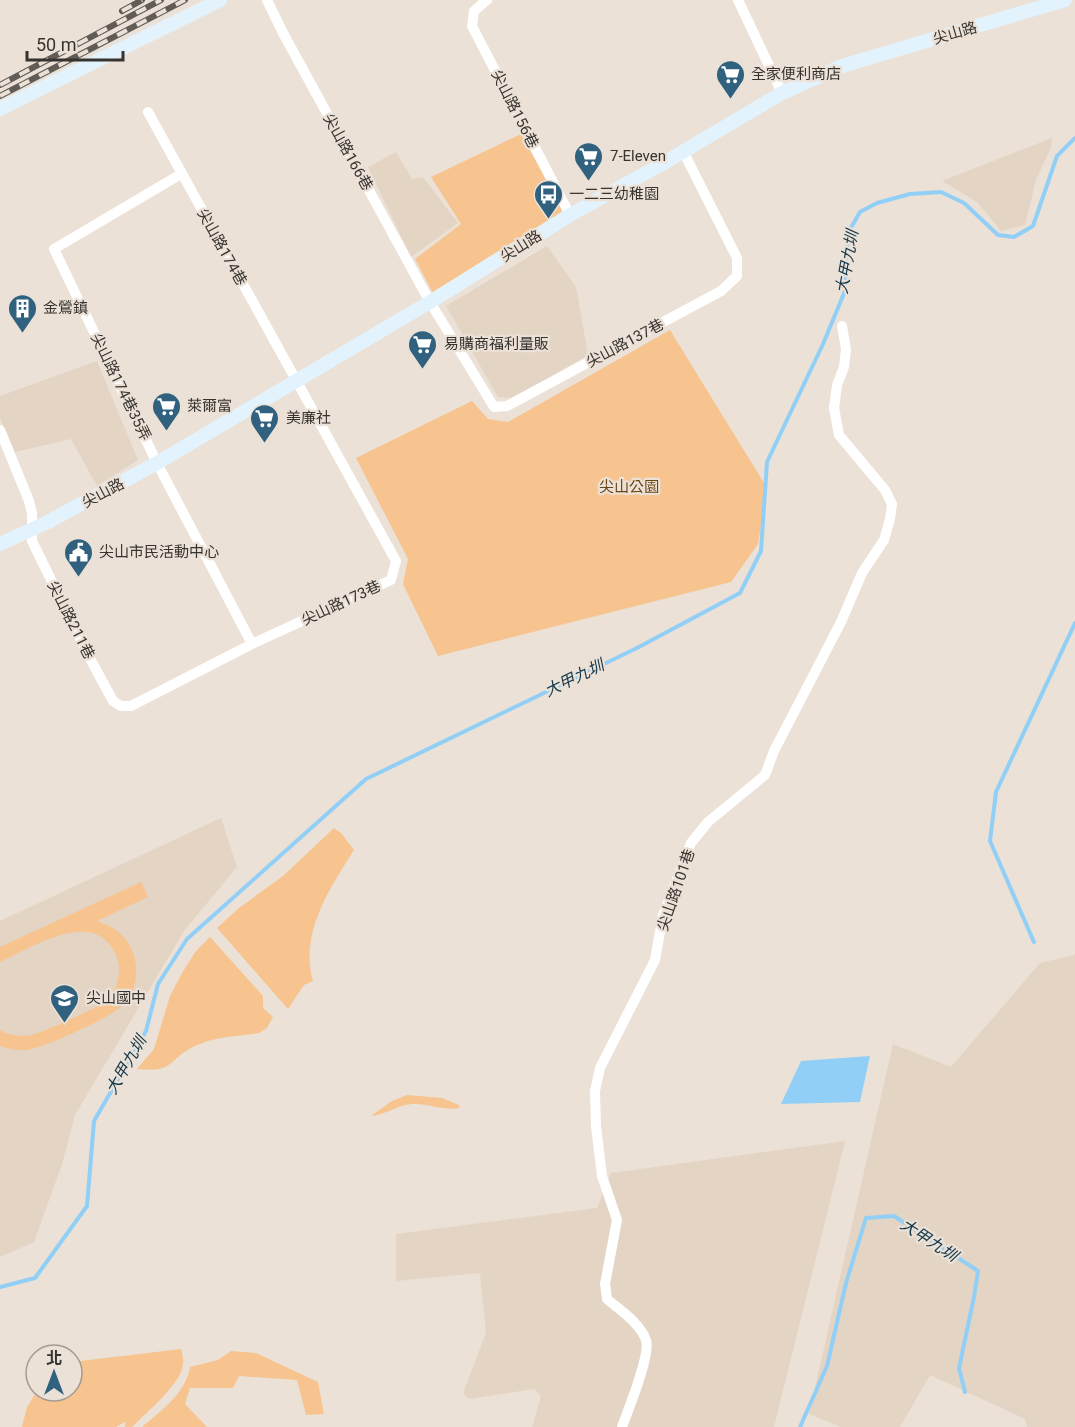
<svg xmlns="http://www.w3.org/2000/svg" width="1075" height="1427" font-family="Roboto,'Noto Sans TC',sans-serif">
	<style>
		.built { fill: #e4d4c4 }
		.green { fill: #f7c48f }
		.water { fill: #91cff7 }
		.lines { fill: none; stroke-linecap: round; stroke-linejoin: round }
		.stream { stroke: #91cff7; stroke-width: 4 }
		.street { stroke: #fff; stroke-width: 10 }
		.secondary { stroke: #e3f3fe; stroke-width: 14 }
		.rail-casing { stroke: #615c56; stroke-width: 6 }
		.rail { stroke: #ebe1d6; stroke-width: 4; stroke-dasharray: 11; stroke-linecap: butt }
		.labels { text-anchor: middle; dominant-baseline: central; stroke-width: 4.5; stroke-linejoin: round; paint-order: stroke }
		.street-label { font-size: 15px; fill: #37332f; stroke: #ebe1d6 }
		.poi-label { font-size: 15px; fill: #37332f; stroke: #ebe1d6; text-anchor: start }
		.park-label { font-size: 15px; fill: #6d4616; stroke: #ebe1d6 }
		.water-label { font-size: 16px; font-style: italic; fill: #13374b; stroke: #ebe1d6 }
	</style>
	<rect width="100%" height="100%" fill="#ebe1d6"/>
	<path class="built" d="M1052 138 1051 147 1036 180 1025 225 1001 231 977 202 942 181Z
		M396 152 412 179 423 177 458 223 411 257 368 167Z
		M547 246 576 287 588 355 513 398 498 397 446 306Z
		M97 361 138 460 97 486 71 439 15 452 0 418V396Z
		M221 818 237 867 184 931 75 1115 62 1164 34 1242 0 1257V921Z
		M1075 953V1427H1027L1025 1419 930 1375 900 1427H841L809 1414 893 1044 951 1067 1040 963 1074 955Z
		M845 1141 774 1427H532L541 1397 535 1389 469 1399 463 1393 486 1333 480 1273 396 1281V1234L597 1208 611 1173Z"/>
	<path class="green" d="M521 134 564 213 487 258 433 293 415 259 461 224 431 177Z
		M670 330 767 488 758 544 731 582 438 656 403 584 408 559 356 458 472 401 488 419 508 422Z
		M334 828 341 833 354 850C330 888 299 934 313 981L304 985 288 1009 217 928 239 908 283 876Z
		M141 882 148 897 97 921C104 924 111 926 117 931 140 948 143 985 123 1005 110 1018 46 1047 27 1050 18 1051 9 1049 0 1046V1030C10 1036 20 1037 31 1035 42 1033 94 1009 103 1003 106 1001 111 996 113 993 120 981 121 965 115 953 92 907 32 948 0 962V947Z
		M210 937 263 996V1008L273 1017 267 1028 259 1033C239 1036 213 1037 195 1046 166 1060 176 1073 137 1069L154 1049 170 996 182 973 196 951Z
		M407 1095 442 1098 459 1105 460 1108C443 1111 429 1103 412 1104 397 1105 386 1115 371 1116L392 1101Z
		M181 1349C182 1354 184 1359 183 1364 182 1383 146 1413 132 1427H125V1422L116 1427H22L27 1407 37 1391H72V1362Z
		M231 1351 256 1353 318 1382 324 1414 306 1415 297 1380 239 1376 233 1388H190L185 1404 207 1427H142C161 1411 186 1393 190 1367L218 1360Z"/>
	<path class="water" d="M870 1056 860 1102 781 1104 801 1061Z"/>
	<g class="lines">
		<path class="stream" d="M1034 942 990 841 996 792 1075 623
			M0 1287 35 1278 87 1206 94 1121 146 1031 158 984 187 939 366 779 637 648 740 593 761 551 767 462 823 344 845 291V265L849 231 860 212 877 203 910 194 941 192 964 203 998 235 1014 237 1033 226 1057 156 1075 138
			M800 1427 827 1366 846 1283 866 1218 894 1216 978 1271 974 1297 959 1368 965 1392"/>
		<path class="street" d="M267 0 283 33 430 302 494 407 507 406 721 291 737 276V258L683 151
			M487 0 474 11 472 26 570 215
			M738 0 782 93
			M181 174 54 249 157 463 252 644
			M0 430 29 501 32 513V541L86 651 113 701 121 706H131L252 644 391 580 396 561 148 112
			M622 1427C628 1410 651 1355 646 1340 640 1323 620 1310 607 1299L605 1284 617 1220 602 1176 596 1126 595 1091 600 1068 655 960 663 915 691 843 708 822 765 775 774 751 841 622 862 573 884 540 890 519 892 504 885 490 839 435 834 408 837 385 844 367 846 349 842 326"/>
		<path class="secondary" d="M0 109 220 0
			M0 544 46 523 157 463 430 302 570 215 662 164 782 93 842 66 1065 0"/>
		<defs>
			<path id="rail" d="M122 11 142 0
				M0 85 161 0
				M0 96 185 0"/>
		</defs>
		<use href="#rail" class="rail-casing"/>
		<use href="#rail" class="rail"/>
	</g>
	<defs>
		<symbol id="supermarket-pin" viewBox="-11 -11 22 30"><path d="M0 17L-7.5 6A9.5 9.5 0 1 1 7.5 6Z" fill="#30617f" stroke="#ebe1d6"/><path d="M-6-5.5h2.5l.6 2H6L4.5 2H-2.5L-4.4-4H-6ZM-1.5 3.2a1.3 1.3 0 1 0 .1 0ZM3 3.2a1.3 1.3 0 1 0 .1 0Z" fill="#fff"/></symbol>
		<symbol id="bus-pin" viewBox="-11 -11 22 30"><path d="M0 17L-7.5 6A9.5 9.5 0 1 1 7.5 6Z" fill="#30617f" stroke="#ebe1d6"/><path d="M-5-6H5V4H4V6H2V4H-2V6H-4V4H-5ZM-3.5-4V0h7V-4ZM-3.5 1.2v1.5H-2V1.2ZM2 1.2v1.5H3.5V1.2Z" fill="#fff"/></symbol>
		<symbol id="building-pin" viewBox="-11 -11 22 30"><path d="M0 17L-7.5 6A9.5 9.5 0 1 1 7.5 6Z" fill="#30617f" stroke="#ebe1d6"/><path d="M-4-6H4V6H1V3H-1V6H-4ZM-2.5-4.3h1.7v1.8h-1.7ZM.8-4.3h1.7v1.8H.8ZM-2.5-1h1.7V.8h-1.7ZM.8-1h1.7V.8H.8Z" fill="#fff"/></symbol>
		<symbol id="civic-pin" viewBox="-11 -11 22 30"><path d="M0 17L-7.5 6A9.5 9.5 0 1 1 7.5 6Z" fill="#30617f" stroke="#ebe1d6"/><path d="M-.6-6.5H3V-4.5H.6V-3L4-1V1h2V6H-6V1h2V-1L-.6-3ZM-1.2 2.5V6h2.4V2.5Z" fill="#fff"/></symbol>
		<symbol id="school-pin" viewBox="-11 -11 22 30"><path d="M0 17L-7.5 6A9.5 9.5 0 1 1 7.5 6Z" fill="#30617f" stroke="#ebe1d6"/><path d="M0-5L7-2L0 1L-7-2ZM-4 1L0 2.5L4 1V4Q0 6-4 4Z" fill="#fff"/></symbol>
	</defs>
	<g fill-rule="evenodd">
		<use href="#supermarket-pin" x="714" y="58" width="33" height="45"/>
		<use href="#supermarket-pin" x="572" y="140" width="33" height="45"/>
		<use href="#bus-pin" x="532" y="178" width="33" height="45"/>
		<use href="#building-pin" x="6" y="292" width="33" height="45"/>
		<use href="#supermarket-pin" x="406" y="328" width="33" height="45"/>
		<use href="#supermarket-pin" x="150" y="390" width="33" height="45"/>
		<use href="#supermarket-pin" x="248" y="402" width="33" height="45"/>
		<use href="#civic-pin" x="62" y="536" width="33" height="45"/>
		<use href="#school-pin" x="48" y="982" width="33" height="45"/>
	</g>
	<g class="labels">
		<g class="street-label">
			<text transform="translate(955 33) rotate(-16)">尖山路</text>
			<text transform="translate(515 109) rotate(63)">尖山路156巷</text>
			<text transform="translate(348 152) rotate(61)">尖山路166巷</text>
			<text transform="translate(521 246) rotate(-32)">尖山路</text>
			<text transform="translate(222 247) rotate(61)">尖山路174巷</text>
			<text transform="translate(625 343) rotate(-28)">尖山路137巷</text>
			<text transform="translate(121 387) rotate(64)">尖山路174巷35弄</text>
			<text transform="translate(103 493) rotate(-28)">尖山路</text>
			<text transform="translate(341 603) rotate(-25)">尖山路173巷</text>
			<text transform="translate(71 620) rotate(63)">尖山路211巷</text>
			<text transform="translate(676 890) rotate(-71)">尖山路101巷</text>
		</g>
		<g class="poi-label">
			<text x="751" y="74">全家便利商店</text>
			<text x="610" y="156">7-Eleven</text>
			<text x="569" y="194">一二三幼稚園</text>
			<text x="43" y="308">金鶯鎮</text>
			<text x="444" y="344">易購商福利量販</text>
			<text x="187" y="406">萊爾富</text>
			<text x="286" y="418">美廉社</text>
			<text x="99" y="552">尖山市民活動中心</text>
			<text x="86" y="998">尖山國中</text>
		</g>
		<g class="park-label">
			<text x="629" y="487">尖山公園</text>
		</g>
		<g class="water-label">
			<text transform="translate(847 262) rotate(-80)">大甲九圳</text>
			<text transform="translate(574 678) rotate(-26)">大甲九圳</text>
			<text transform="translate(126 1065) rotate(-60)">大甲九圳</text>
			<text transform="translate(929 1240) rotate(33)">大甲九圳</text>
		</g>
	</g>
	<g transform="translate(54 1373)"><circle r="28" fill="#ebe1d6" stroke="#a39b93" stroke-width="1.5"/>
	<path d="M0-4.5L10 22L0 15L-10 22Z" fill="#30617f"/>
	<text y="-9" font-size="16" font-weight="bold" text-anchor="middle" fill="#37332f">北</text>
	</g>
	<path d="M27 51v9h96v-9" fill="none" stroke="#37332f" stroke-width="3"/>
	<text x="36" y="51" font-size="18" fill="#37332f" stroke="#ebe1d6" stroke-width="4.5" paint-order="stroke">50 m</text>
</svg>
